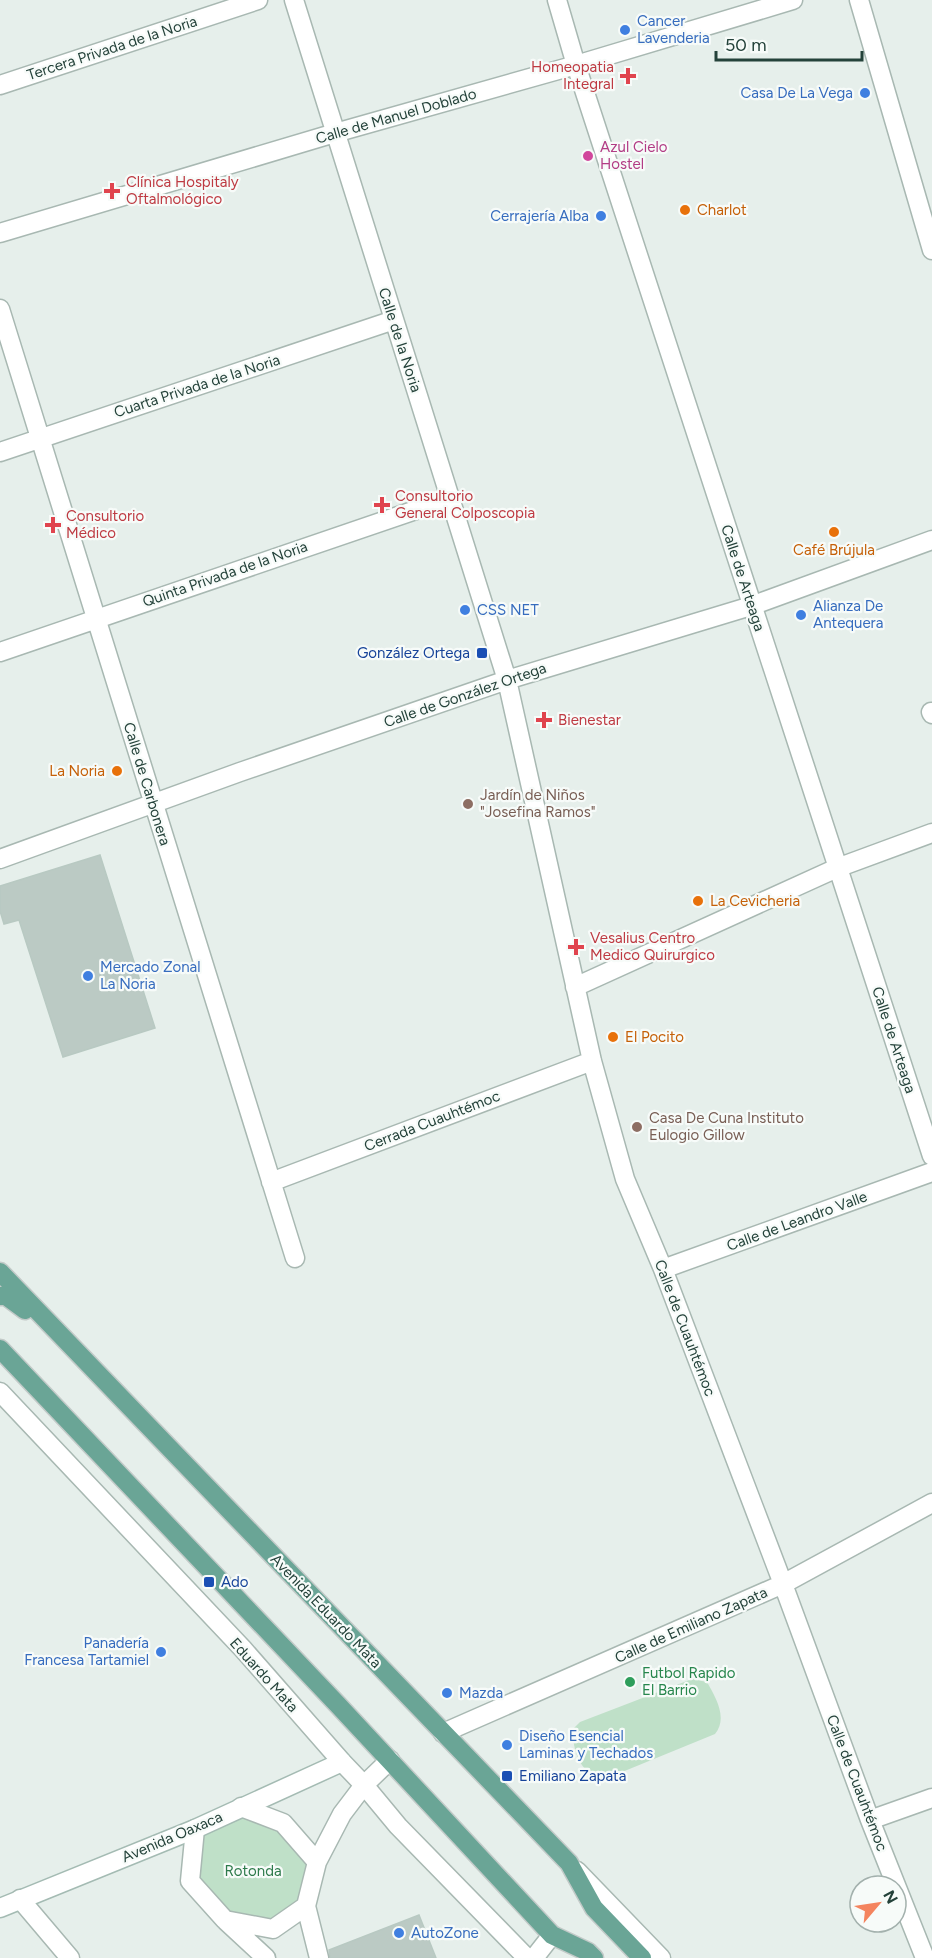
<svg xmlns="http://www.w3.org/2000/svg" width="932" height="1958" font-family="Figtree,sans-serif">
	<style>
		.green { fill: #bfe0c8 }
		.building { fill: #bbcac4; stroke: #b8c9c2; stroke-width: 1.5 }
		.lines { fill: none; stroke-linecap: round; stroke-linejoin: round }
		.minor-casing { stroke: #a8b8b2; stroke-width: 21 }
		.tertiary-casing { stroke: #a8b8b2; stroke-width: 21 }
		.secondary-casing { stroke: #a4bbb3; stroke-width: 21 }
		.primary-casing { stroke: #c2cac8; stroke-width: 21 }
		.minor { stroke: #fff; stroke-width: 18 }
		.tertiary { stroke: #fff; stroke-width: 18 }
		.secondary { stroke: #fff; stroke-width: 18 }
		.primary { stroke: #6aa596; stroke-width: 18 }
		.shop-dot { fill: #3f7fe0; stroke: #f7fbf9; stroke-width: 2 }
		.health-dot { fill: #e0444e; stroke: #f7fbf9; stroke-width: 2 }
		.hotel-dot { fill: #d1479c; stroke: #f7fbf9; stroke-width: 2 }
		.food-dot { fill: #e8710a; stroke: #f7fbf9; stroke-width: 2 }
		.transit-dot { fill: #1a4fb4; stroke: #f7fbf9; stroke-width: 2 }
		.education-dot { fill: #8d6e63; stroke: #f7fbf9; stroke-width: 2 }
		.leisure-dot { fill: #2e9e5b; stroke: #f7fbf9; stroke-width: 2 }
		.labels { text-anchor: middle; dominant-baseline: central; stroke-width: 4.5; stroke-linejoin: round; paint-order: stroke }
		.shop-label { font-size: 15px; fill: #366cbe; stroke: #f7fbf9; text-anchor: start }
		.street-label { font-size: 15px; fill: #24423a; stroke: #f7fbf9 }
		.health-label { font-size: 15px; fill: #be3a42; stroke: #f7fbf9; text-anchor: start }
		.hotel-label { font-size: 15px; fill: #b23c85; stroke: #f7fbf9; text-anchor: start }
		.food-label { font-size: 15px; fill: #c56008; stroke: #f7fbf9; text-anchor: start }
		.transit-label { font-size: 15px; fill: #164399; stroke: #f7fbf9; text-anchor: start }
		.education-label { font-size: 15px; fill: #785e54; stroke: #f7fbf9; text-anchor: start }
		.leisure-label { font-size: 15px; fill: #27864d; stroke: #f7fbf9; text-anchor: start }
		.park-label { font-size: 15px; fill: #2d7a4b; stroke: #f7fbf9 }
	</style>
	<rect width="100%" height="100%" fill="#e6efeb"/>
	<path class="green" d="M692 1679 707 1682C716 1698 728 1718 715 1734L605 1779C580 1775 574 1753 572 1730L580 1722Z
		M241 1811 282 1824 312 1865 303 1902 273 1926 228 1919 193 1880 198 1828Z"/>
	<path class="building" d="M100 855 155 1028 63 1057 19 920 4 924 0 911V886Z
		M419 1915 436 1958H330L329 1950Z"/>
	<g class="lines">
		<defs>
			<path id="minor" d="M294 0 507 680 592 1061 625 1179 663 1269 783 1584 870 1820 925 1958
				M557 0 576 65 932 1156
				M859 0 932 250
				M0 85 258 0
				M0 233 335 133 576 65 793 0
				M0 309 295 1258
				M0 452 394 320
				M0 652 451 498
				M931 712 932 714
				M0 859 240 772 507 680 751 606 932 540
				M575 987 837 868 932 833
				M271 1182 592 1061
				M663 1269 932 1172
				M443 1733 783 1584 932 1503
				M241 1807 283 1823 317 1862
				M870 1820 932 1798
				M195 1829 190 1881 225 1920 273 1929 306 1906
				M20 1899 70 1958
				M226 1921 266 1958
				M319 1958 306 1906 317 1862 342 1814 364 1785 390 1760
				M534 1958 552 1935"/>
			<path id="tertiary" d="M0 1392 243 1649 342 1762 364 1785 398 1826 527 1958
				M577 1871 661 1958"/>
			<path id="secondary" d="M0 1908 195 1829 342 1762"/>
			<path id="primary" d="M0 1272 569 1863 594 1908 642 1958
				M0 1296H6L25 1310
				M0 1349 338 1705 552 1935 588 1952 594 1958"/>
		</defs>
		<use href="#minor" class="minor-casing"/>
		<use href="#tertiary" class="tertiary-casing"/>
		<use href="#secondary" class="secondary-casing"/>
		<use href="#primary" class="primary-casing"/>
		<use href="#minor" class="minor"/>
		<use href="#tertiary" class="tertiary"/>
		<use href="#secondary" class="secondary"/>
		<use href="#primary" class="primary"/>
	</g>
	<g class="shop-dot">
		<circle cx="625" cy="30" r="6"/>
		<circle cx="865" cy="93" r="6"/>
		<circle cx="601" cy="216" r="6"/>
		<circle cx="465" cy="610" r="6"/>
		<circle cx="801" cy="615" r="6"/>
		<circle cx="88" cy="976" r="6"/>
		<circle cx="161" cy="1652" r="6"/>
		<circle cx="447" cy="1693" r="6"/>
		<circle cx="507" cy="1745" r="6"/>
		<circle cx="399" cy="1933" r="6"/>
	</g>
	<g class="health-dot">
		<path d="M625 67h6v6h6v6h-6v6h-6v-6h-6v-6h6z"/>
		<path d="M109 182h6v6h6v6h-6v6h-6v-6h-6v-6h6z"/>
		<path d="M379 496h6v6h6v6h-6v6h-6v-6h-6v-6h6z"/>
		<path d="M50 516h6v6h6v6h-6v6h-6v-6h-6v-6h6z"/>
		<path d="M541 711h6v6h6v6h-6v6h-6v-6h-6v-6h6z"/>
		<path d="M573 938h6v6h6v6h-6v6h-6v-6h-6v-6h6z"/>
	</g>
	<circle class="hotel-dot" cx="588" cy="156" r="6"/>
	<g class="food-dot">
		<circle cx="685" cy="210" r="6"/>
		<circle cx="834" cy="532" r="6"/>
		<circle cx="117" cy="771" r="6"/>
		<circle cx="698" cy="901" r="6"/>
		<circle cx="613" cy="1037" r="6"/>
	</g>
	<g class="transit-dot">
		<rect x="476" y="647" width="12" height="12" rx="3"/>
		<rect x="203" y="1576" width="12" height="12" rx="3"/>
		<rect x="501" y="1770" width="12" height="12" rx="3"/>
	</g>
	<g class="education-dot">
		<circle cx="468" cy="804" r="6"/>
		<circle cx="637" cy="1127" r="6"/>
	</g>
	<circle class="leisure-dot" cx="630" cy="1682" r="6"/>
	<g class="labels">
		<g class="shop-label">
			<text x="637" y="21">Cancer<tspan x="637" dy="17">Lavenderia</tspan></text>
			<text x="853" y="93" text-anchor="end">Casa De La Vega</text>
			<text x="589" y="216" text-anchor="end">Cerrajería Alba</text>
			<text x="813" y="606">Alianza De<tspan x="813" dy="17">Antequera</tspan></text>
			<text x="477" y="610">CSS NET</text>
			<text x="100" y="967">Mercado Zonal<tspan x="100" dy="17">La Noria</tspan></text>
			<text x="149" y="1643" text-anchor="end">Panadería<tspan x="149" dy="17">Francesa Tartamiel</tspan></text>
			<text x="459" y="1693">Mazda</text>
			<text x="519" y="1736">Diseño Esencial<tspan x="519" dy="17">Laminas y Techados</tspan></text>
			<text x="411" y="1933">AutoZone</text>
		</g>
		<g class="street-label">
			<text transform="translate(112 48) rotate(-18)">Tercera Privada de la Noria</text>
			<text transform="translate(396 116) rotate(-16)">Calle de Manuel Doblado</text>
			<text transform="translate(400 340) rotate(72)">Calle de la Noria</text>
			<text transform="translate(197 386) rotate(-18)">Cuarta Privada de la Noria</text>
			<text transform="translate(225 574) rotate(-19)">Quinta Privada de la Noria</text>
			<text transform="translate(743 578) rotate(72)">Calle de Arteaga</text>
			<text transform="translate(465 695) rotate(-19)">Calle de González Ortega</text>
			<text transform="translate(147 784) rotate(73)">Calle de Carbonera</text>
			<text transform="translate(894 1040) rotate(72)">Calle de Arteaga</text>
			<text transform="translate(432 1121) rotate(-21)">Cerrada Cuauhtémoc</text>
			<text transform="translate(797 1221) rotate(-20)">Calle de Leandro Valle</text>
			<text transform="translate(685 1328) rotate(69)">Calle de Cuauhtémoc</text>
			<text transform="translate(326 1611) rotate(46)">Avenida Eduardo Mata</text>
			<text transform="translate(691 1625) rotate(-24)">Calle de Emiliano Zapata</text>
			<text transform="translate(264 1675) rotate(48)">Eduardo Mata</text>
			<text transform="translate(857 1783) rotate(69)">Calle de Cuauhtémoc</text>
			<text transform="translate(172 1837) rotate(-23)">Avenida Oaxaca</text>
		</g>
		<g class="health-label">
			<text x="614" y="67" text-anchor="end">Homeopatia<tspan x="614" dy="17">Integral</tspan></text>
			<text x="126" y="182">Clínica Hospitaly<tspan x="126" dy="17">Oftalmológico</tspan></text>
			<text x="395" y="496">Consultorio<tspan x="395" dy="17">General Colposcopia</tspan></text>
			<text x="66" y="516">Consultorio<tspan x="66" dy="17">Médico</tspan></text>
			<text x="558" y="720">Bienestar</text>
			<text x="590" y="938">Vesalius Centro<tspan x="590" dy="17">Medico Quirurgico</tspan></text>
		</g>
		<g class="hotel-label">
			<text x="600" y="147">Azul Cielo<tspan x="600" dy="17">Hostel</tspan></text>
		</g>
		<g class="food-label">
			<text x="697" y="210">Charlot</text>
			<text x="834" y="550" text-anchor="middle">Café Brújula</text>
			<text x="105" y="771" text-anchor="end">La Noria</text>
			<text x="710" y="901">La Cevicheria</text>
			<text x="625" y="1037">El Pocito</text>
		</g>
		<g class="transit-label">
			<text x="470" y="653" text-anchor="end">González Ortega</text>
			<text x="221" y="1582">Ado</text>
			<text x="519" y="1776">Emiliano Zapata</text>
		</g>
		<g class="education-label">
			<text x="480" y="795">Jardín de Niños<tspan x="480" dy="17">"Josefina Ramos"</tspan></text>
			<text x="649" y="1118">Casa De Cuna Instituto<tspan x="649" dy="17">Eulogio Gillow</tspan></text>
		</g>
		<g class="leisure-label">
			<text x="642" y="1673">Futbol Rapido<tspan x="642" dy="17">El Barrio</tspan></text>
		</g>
		<g class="park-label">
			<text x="253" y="1871">Rotonda</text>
		</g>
	</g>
	<g transform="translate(878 1904) rotate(61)"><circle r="28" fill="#f7fbf9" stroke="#a3b1ad" stroke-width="1.5"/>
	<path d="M0-4.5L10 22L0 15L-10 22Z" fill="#f4845f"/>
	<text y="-9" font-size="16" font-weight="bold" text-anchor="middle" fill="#24423a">N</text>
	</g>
	<path d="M716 51v9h146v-9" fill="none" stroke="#24423a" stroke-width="3"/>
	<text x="725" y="51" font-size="18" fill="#24423a" stroke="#f7fbf9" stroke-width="4.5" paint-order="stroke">50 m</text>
</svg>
